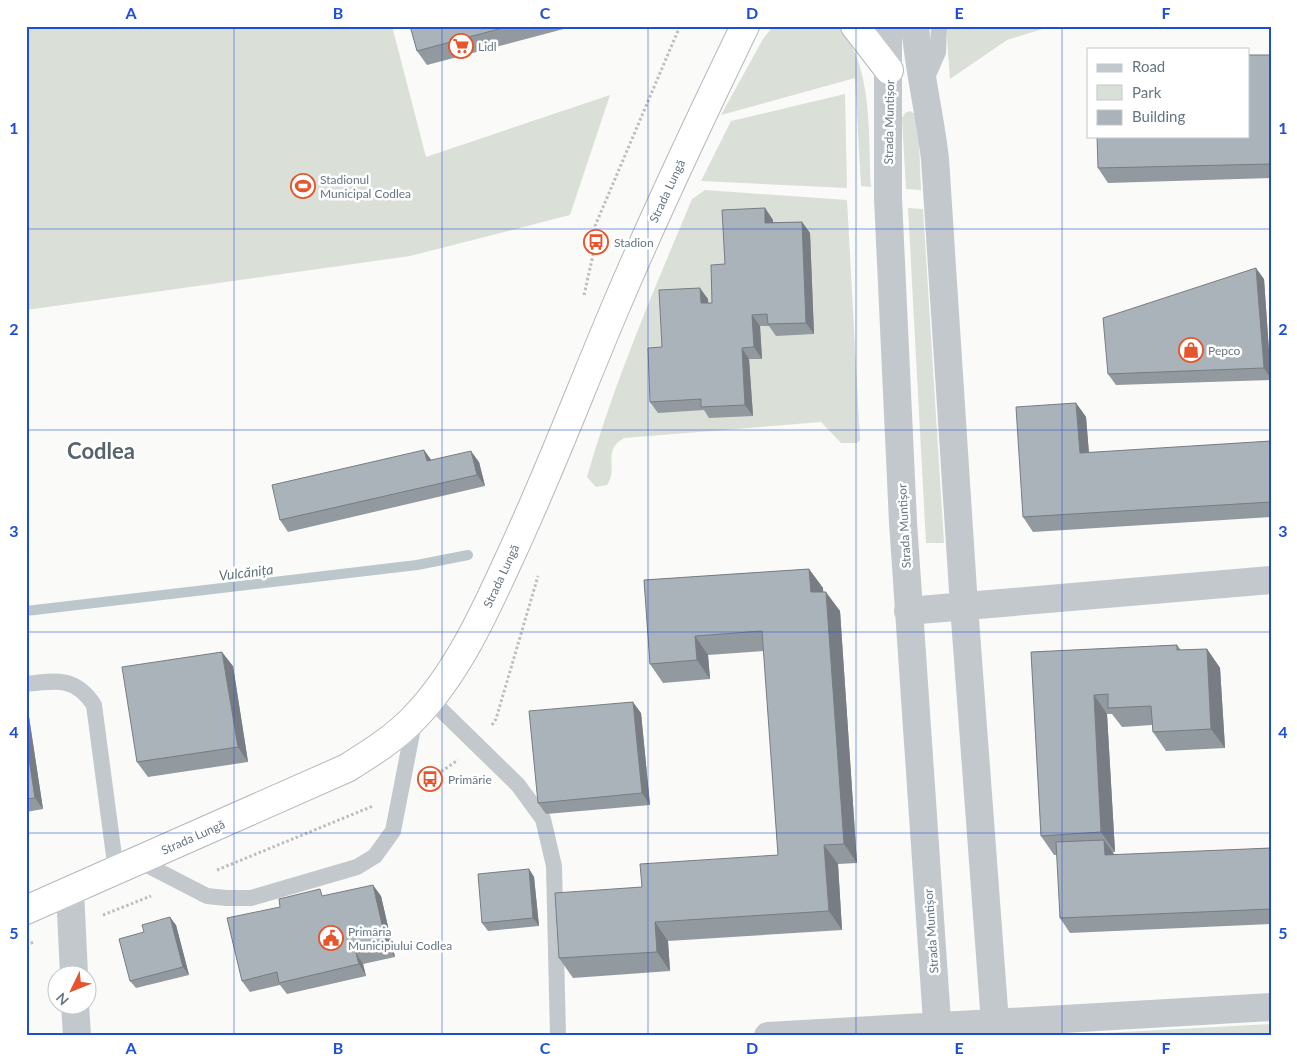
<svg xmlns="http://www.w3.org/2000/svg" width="1297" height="1062" font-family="Lato,sans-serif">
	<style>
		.green { fill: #dadfd7 }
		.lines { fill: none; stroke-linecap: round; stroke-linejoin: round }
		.stream { stroke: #bbc7cb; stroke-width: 10 }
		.highway-casing { stroke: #b4b9bd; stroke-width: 30 }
		.path { stroke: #bbbfc2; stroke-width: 3; stroke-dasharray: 2.5 2.5; stroke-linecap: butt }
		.lane { stroke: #c3c8cc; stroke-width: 16 }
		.street { stroke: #c3c8cc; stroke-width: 28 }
		.highway { stroke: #fff; stroke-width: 28 }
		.wall { fill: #929a9f }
		.shaded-wall { fill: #777d82 }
		.building { fill: #aab3b9; stroke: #777d82 }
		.grid { fill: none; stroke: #1d4ed8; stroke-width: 1; stroke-opacity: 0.55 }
		.labels { text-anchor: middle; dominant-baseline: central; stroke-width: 5; stroke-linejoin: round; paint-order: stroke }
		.poi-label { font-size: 12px; fill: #657683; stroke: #fff; text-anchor: start }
		.street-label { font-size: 12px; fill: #657683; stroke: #fff }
		.water-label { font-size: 14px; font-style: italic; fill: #60757c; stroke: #fff }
		.town-label { font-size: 22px; font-weight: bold; fill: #57646e; stroke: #fff }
		.neatline { fill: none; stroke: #1d4ed8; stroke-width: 2 }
		.grid-label { font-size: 16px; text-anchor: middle; font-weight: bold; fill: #1d4ed8 }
	</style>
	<rect width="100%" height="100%" fill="#fafaf8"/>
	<path class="green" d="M26 26H392L426 157 610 95 570 215 410 256 26 310Z
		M773 26H838C874 65 868 137 871 187L861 186 855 78 721 115 763 39Z
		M946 26H1052L1007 40 950 79Z
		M845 94 847 188 701 181 731 121Z
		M910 111 918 116 921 190 906 189 902 118 905 113Z
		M705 190 847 200 860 440 857 443H841L821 422 624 438C601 451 619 468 607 485L596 487 587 477C614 382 654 290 692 199Z
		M908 208 923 209 944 543H926Z
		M1271 1024V1036H1084L1087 1034Z"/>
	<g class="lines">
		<path class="stream" d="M26 611 417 565 468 555"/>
		<defs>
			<path id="highway" d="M855 26 889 70
				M26 910 347 768C371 753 395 738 415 717 457 673 484 614 509 559 548 476 580 391 616 306 656 212 700 119 745 26"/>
		</defs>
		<use href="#highway" class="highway-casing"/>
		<path class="path" d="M584 295 596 242 595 226 680 26
			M492 725 496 719 538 576
			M429 780 458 760
			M217 870 373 806
			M103 915 151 896
			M26 945 34 942"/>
		<path class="lane" d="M925 82 938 52 939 26
			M26 684C56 680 76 677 94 705L116 871
			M430 699 518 785 543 819 554 866 558 1036
			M139 861 207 896 226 898H251L357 867 375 856 393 831 415 718"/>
		<path class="street" d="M888 26V198L903 522 938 1036
			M915 26C919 71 930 115 935 159L964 606 996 1036
			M908 611 1271 580
			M70 891 74 974
			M75 1004 77 1036
			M768 1036 1271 1007"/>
		<use href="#highway" class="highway"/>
	</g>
	<path class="wall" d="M410 26H575L427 65 417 51Z
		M1271 55V178L1108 183 1098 168Z
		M765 208 773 220V222H802L810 233 814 334 776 336 769 326H760L762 359H749L753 416 709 418 704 410 658 413 650 402 662 347 708 299V303H712L725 264Z
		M1264 279 1271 380 1116 385 1108 374Z
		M1076 403 1086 417 1089 453 1271 441V517L1033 532 1023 517Z
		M424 450 431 460 479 462 485 486 288 532 280 520Z
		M809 569 823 588V592L840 611 857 863 838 864 842 930 668 941 670 971 573 978 559 958 642 887 778 855 764 651 708 655 710 679 663 683 650 664 644 580Z
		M1177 645 1181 650 1207 649 1220 668 1225 748 1166 751 1153 732 1152 725 1122 727 1112 714H1107L1115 852H1112L1114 855 1271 848V924L1070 933 1060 918 1057 855H1054L1041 836 1031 652Z
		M233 666 248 762 148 777 137 762Z
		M26 713 29 717 43 809 26 812Z
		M641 713 650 805 546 814 538 803Z
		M529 869 534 877 539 926 488 931 482 923Z
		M325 896H381L395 957 363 964 366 976 287 994 280 985 250 992 242 981Z
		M176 925 189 975 136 988 130 981Z"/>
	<path class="shaded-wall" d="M765 208 773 220V234L765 223Z
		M802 222 810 233 814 334 806 323Z
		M1256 268 1264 279 1271 379 1264 368Z
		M700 288 708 299 709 315 701 303Z
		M752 315 760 326 762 359 754 347Z
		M742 348 749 359 753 416 745 405Z
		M1076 403 1086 417 1090 467 1080 453Z
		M424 450 432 461H427Z
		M471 451 479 462 485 486 477 475Z
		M809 569 823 588 825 612 811 592Z
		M826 592 840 611 857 863 844 844Z
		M695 636 708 655 710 679 697 660Z
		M1207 649 1220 668 1225 748 1211 729Z
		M222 652 233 666 248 762 238 747Z
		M1094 695 1107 714 1115 852 1101 832Z
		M633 702 641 713 650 805 642 793Z
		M26 713 29 717 43 809 35 798 26 739Z
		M1104 840 1114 854 1115 870 1105 855Z
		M824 845 838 864 842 930 829 911Z
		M529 869 534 877 539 926 533 918Z
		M373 885 381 896 395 957 387 946Z
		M170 917 176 925 189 975 183 967Z
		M655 922 668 941 670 971 657 952Z
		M356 953 363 964 366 976 359 964Z"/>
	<path class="building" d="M410 26H510L417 51Z
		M1248 55H1271V164L1098 168 1097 136H1248Z
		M765 208V223L802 222 806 323 768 324 767 314 752 315 754 347 742 348 745 405 701 407V399L650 402 648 348 662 347 659 290 700 288 701 303H712L711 265 725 264 722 210Z
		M1256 268 1264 368 1108 374 1103 318Z
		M1076 403 1080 453 1271 441V502L1023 517 1016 407Z
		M424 450 427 461 471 451 477 475 280 520 272 485Z
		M809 569 811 592H826L844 844 824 845 829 911 655 922 657 952 559 958 555 893 642 887 640 864 778 855 762 631 695 636 697 660 650 664 644 580Z
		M1177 645V650L1207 649 1211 729 1153 732 1151 706 1108 708V694L1094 695 1101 832 1041 836 1031 652Z
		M222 652 238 747 137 762 122 667Z
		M633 702 642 793 538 803 529 711Z
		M26 739 35 798 26 799Z
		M1104 840 1105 855 1271 848V909L1060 918 1056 842Z
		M529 869 533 918 482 923 478 874Z
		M373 885 387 946 356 953 359 964 279 983 277 972 242 981 227 918 280 907 279 899 320 889 322 896Z
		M170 917 183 967 130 981 119 939 144 932 142 925Z"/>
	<path class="grid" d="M234 26V1036M442 26V1036M648 26V1036M856 26V1036M1062 26V1036M26 229H1271M26 430H1271M26 632H1271M26 833H1271"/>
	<defs>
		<symbol id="supermarket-ring" viewBox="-11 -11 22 22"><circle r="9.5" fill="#fff" stroke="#e4572e" stroke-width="1.5"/><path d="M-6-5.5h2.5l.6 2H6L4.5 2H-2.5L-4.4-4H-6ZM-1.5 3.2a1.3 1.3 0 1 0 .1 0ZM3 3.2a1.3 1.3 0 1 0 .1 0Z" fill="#e4572e"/></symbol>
		<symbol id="stadium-ring" viewBox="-11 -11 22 22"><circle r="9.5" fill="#fff" stroke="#e4572e" stroke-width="1.5"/><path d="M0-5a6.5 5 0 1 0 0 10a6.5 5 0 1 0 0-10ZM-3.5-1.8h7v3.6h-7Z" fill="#e4572e"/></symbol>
		<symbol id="bus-ring" viewBox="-11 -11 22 22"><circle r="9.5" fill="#fff" stroke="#e4572e" stroke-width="1.5"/><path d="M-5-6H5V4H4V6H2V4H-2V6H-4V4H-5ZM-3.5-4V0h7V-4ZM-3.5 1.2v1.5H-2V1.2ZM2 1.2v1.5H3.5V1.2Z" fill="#e4572e"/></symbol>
		<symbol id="shop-ring" viewBox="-11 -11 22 22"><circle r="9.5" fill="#fff" stroke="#e4572e" stroke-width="1.5"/><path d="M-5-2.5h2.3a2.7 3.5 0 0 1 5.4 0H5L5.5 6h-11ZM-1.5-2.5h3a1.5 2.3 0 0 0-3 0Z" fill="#e4572e"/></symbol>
		<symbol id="civic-ring" viewBox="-11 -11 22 22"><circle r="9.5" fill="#fff" stroke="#e4572e" stroke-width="1.5"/><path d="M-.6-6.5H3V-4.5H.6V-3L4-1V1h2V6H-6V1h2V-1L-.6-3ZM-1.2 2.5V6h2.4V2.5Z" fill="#e4572e"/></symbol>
	</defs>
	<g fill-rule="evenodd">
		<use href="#supermarket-ring" x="447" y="32" width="28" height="28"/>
		<use href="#stadium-ring" x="289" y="172" width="28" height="28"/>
		<use href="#bus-ring" x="582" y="228" width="28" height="28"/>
		<use href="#shop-ring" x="1177" y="336" width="28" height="28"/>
		<use href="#bus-ring" x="416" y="765" width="28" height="28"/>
		<use href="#civic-ring" x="317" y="924" width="28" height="28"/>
	</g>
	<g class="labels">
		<g class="poi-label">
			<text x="478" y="46">Lidl</text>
			<text x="320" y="179">Stadionul<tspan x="320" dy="14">Municipal Codlea</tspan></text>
			<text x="614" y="242">Stadion</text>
			<text x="1208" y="350">Pepco</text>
			<text x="448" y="779">Primărie</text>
			<text x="348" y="931">Primăria<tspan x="348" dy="14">Municipiului Codlea</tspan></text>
		</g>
		<g class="street-label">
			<text transform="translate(889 122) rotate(-89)">Strada Muntișor</text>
			<text transform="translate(667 191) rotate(-65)">Strada Lungă</text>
			<text transform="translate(904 526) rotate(-93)">Strada Muntișor</text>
			<text transform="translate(501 576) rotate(-65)">Strada Lungă</text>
			<text transform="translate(193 837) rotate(-24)">Strada Lungă</text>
			<text transform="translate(931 931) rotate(-94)">Strada Muntișor</text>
		</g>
		<g class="water-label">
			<text transform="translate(246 572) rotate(-7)">Vulcănița</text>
		</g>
		<g class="town-label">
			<text x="101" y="450">Codlea</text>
		</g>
	</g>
	<rect width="1297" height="1062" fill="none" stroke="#ffffff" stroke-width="55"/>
	<rect x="1087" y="48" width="162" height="90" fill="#ffffff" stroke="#c1c8cd"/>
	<rect x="1097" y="64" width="25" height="8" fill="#c3c8cc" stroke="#c1c8cd"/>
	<text x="1132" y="72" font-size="15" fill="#657683">Road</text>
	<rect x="1097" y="85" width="25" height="15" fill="#dadfd7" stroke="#c1c8cd"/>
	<text x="1132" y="98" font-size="15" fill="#657683">Park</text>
	<rect x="1097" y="110" width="25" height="15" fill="#aab3b9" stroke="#c1c8cd"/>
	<text x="1132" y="122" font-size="15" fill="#657683">Building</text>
	<g transform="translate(72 990) rotate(227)"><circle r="24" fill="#ffffff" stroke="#c1c8cd"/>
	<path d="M0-4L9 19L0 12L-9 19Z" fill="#e4572e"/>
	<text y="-8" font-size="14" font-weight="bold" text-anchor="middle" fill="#657683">N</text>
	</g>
	<rect x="28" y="28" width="1242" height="1006" class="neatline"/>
	<g class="grid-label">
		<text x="131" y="19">A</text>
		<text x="338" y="19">B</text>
		<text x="545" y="19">C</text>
		<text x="752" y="19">D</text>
		<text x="959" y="19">E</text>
		<text x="1166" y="19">F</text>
		<text x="14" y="134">1</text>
		<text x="1283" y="134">1</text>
		<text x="14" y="335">2</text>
		<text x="1283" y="335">2</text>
		<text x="14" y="537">3</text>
		<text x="1283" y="537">3</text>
		<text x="14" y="738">4</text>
		<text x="1283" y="738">4</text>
		<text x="14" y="939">5</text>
		<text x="1283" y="939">5</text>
		<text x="131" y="1054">A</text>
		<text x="338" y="1054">B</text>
		<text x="545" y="1054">C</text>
		<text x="752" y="1054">D</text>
		<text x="959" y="1054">E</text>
		<text x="1166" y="1054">F</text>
	</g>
</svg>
